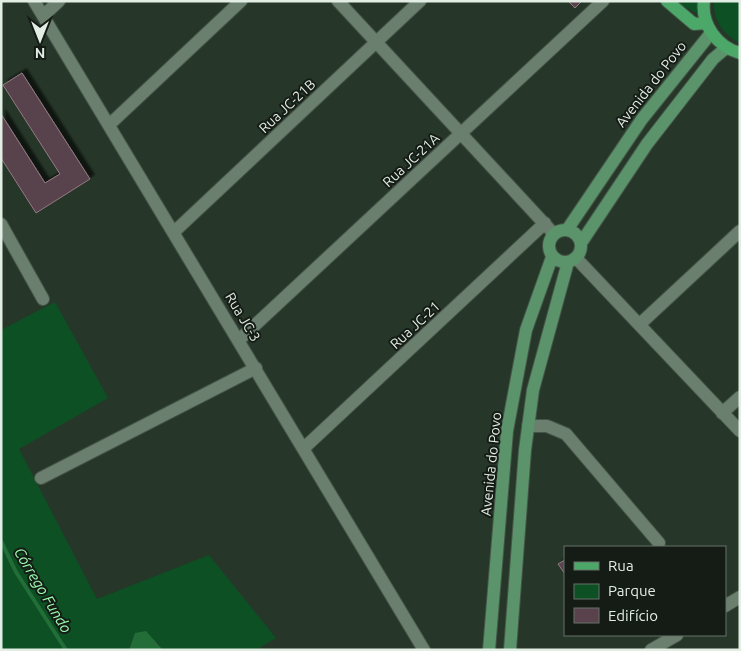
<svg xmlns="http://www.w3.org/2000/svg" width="741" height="651" font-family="Ubuntu,sans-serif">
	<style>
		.green { fill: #0c5023 }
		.water { fill: #236d38 }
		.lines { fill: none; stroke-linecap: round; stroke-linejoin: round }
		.stream { stroke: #236d38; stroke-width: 4 }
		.building { fill: #59424b; stroke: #937a84; filter: url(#shadow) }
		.minor-casing { stroke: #455548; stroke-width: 14 }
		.secondary-casing { stroke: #455548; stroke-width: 14 }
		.primary-casing { stroke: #455548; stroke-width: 14 }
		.minor { stroke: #6b7f6e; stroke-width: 12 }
		.secondary { stroke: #5b936b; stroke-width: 12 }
		.primary { stroke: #4ca868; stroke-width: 12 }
		.labels { text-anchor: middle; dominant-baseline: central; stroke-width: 4; stroke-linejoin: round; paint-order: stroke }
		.street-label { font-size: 14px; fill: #e2ede4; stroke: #151c16 }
		.water-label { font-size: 15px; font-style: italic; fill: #9afbae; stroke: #151c16 }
	</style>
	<defs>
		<filter id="shadow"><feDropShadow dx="4.5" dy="-4.5" stdDeviation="1" flood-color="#0009"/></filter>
	</defs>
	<rect width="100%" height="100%" fill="#263729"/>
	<path class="green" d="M675 1H699L698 14Z
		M714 1H740V43C723 34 713 21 714 1Z
		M55 302 108 398 19 449 97 599 209 555 276 638 256 650H163L157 642 135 633 129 650H1V330Z"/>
	<path class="water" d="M146 631 163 650H129L135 633Z"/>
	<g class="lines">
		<path class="stream" d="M1 541 16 572 66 650"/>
	</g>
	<path class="building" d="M568 1H582L575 8Z
		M22 73 90 179 36 213 1 158V114L45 183 60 174 3 85Z
		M565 560V574L558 564Z"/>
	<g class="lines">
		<defs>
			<path id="minor" d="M34 1 424 650
				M338 1 554 234
				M43 16 59 1
				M109 125 241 1
				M1 224 43 299
				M174 232 420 1
				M576 258 740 431
				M640 324 740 231
				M239 340 603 1
				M722 413 740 397
				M528 426H547L566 434 659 543
				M304 448 545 223
				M41 478 256 368
				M725 606 740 597
				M651 650 677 635"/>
			<path id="secondary" d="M567 230 642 119 711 33
				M549 246a16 16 0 1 1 32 0a16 16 0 1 1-32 0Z
				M581 243 647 144 713 59 726 48
				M489 650 507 431 526 330 552 257
				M510 650 525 450 533 390 568 262"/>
			<path id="primary" d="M667 1 694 24 706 23
				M704 1C701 24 717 47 740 53"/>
		</defs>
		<use href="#minor" class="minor-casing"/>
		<use href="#secondary" class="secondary-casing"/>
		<use href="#primary" class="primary-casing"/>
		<use href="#minor" class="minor"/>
		<use href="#secondary" class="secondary"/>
		<use href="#primary" class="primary"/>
	</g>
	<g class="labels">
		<g class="street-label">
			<text transform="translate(651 84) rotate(-52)">Avenida do Povo</text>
			<text transform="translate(287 106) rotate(-43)">Rua JC-21B</text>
			<text transform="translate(411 160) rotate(-43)">Rua JC-21A</text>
			<text transform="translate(243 317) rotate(59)">Rua JC-3</text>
			<text transform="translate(415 325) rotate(-43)">Rua JC-21</text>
			<text transform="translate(491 464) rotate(-84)">Avenida do Povo</text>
		</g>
		<g class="water-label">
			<text transform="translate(43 590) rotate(59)">Córrego Fundo</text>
		</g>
	</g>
	<rect width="741" height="651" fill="none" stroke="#e2ede4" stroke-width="5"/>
	<rect x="564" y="546" width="162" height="90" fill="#151c16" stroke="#677068"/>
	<rect x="574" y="562" width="25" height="8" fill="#4ca868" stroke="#677068"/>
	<text x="608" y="571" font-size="15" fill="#e2ede4">Rua</text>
	<rect x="574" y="584" width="25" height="15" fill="#0c5023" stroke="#677068"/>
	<text x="608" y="596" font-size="15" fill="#e2ede4">Parque</text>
	<rect x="574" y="608" width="25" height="15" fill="#59424b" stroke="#677068"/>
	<text x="608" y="621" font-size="15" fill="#e2ede4">Edifício</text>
	<g transform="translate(40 40) rotate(180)" stroke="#151c16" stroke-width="4" paint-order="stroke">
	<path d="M0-4L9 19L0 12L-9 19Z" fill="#e2ede4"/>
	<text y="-8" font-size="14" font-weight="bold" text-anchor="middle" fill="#e2ede4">N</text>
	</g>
</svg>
